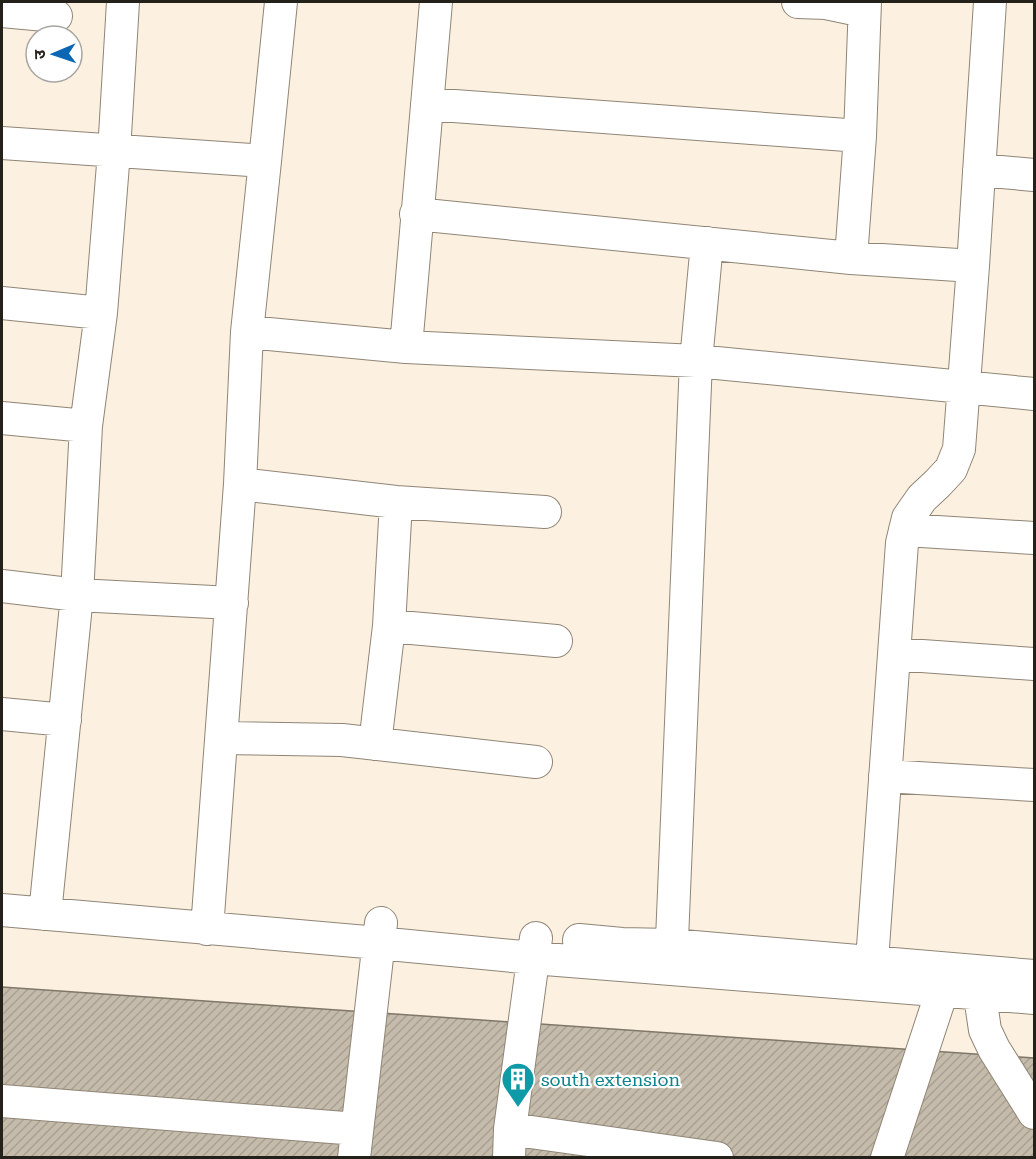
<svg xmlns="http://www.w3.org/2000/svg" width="1036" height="1159" font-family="'Roboto Serif','Noto Sans Devanagari',serif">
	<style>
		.building { fill: url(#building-hatch); stroke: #807768; stroke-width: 1.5 }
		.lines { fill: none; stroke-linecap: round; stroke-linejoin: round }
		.minor-casing { stroke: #8f8576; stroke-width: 34 }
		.minor { stroke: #fff; stroke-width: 32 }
		.labels { text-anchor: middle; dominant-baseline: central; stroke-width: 4.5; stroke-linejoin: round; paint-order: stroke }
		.culture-label { font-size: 18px; fill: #0d838f; stroke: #fff; text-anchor: start }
	</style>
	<defs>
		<pattern id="building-hatch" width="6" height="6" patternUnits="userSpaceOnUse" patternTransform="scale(1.5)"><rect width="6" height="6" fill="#c5bbab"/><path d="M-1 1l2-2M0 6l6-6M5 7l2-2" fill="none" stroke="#a9a093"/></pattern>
	</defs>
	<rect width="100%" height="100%" fill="#fcf1e1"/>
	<path class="building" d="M2 987 1034 1058V1158H2Z"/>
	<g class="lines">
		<defs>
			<path id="minor" d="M798 2 826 3 864 11
				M2 11 56 16
				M427 104 860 136
				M2 143 265 161
				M979 170 1034 175
				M416 214 851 258 973 266
				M851 258 860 136 865 2
				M2 303 101 313
				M247 332 406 347 696 361 1034 394
				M406 347 436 2
				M2 418 86 426
				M240 484 396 502 545 512
				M905 530 1034 538
				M2 586 77 595 232 603
				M389 626 556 641
				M894 654 1034 664
				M2 714 65 720
				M222 738 342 740 536 762
				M375 744 389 626 396 502
				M885 776 1034 785
				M2 910 378 943 533 958 1034 998
				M45 914 77 595 86 426 101 313 114 152 123 2
				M207 929 240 484 247 332 265 161 281 2
				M579 940 622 944 671 945 1034 976
				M872 961 902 543 908 518 922 498 938 483 951 469 959 449 973 266 990 2
				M671 964 696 361 707 243
				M977 976 985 1030 994 1049 1034 1113
				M2 1101 357 1129
				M510 1129 717 1158
				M354 1158 381 923
				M509 1158 510 1129 536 938
				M887 1158 948 973"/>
		</defs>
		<use href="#minor" class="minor-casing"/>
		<use href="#minor" class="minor"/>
	</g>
	<defs>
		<symbol id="building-pin" viewBox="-11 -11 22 30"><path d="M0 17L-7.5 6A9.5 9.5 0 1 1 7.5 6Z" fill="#0f9aa8" stroke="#fff"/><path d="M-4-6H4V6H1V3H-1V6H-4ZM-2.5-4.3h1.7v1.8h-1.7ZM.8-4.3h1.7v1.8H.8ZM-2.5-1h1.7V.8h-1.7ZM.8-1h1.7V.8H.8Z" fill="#fff"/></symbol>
	</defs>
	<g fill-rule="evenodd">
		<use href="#building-pin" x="499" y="1060" width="38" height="52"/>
	</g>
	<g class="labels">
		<g class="culture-label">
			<text x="541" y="1079">south extension</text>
		</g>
	</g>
	<rect width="1036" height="1159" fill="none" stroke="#24201a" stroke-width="6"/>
	<g transform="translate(54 54) rotate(268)"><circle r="28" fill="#ffffff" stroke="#a7a6a3" stroke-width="1.5"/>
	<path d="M0-4.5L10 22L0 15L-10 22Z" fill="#0b66b3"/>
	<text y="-9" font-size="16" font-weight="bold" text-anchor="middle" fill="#24201a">उ</text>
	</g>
</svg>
